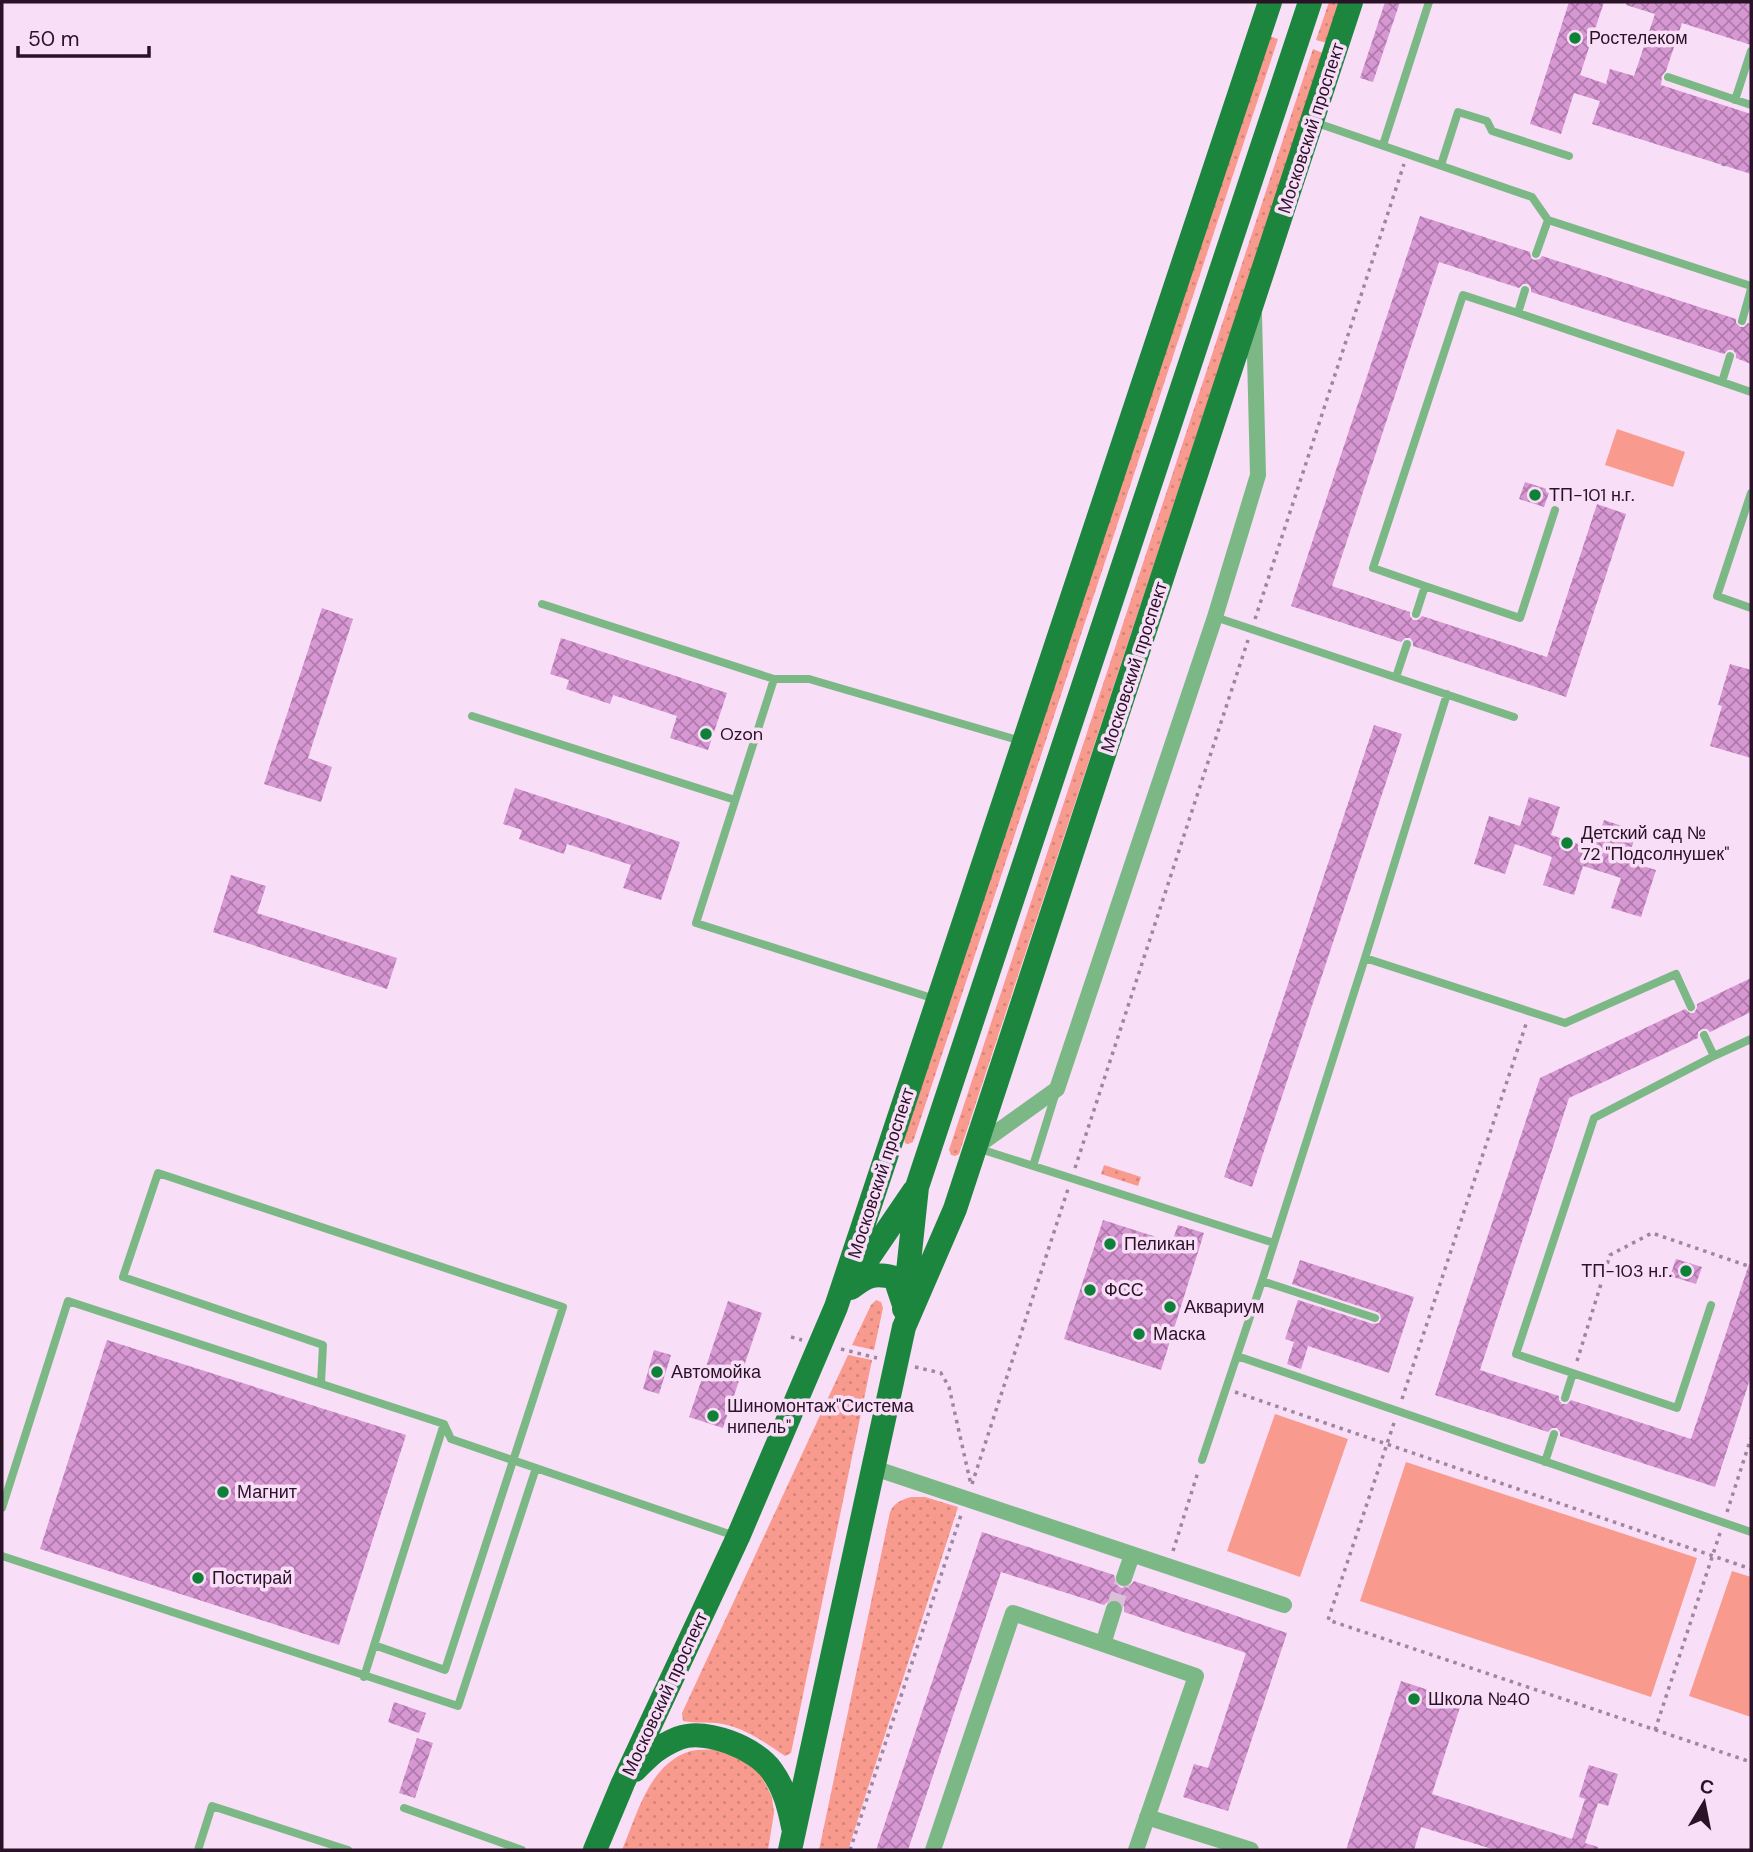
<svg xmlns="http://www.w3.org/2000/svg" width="1753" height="1852" font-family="'DM Sans',sans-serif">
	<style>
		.grass { fill: url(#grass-dots) }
		.park { fill: #f89b8e }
		.building { fill: url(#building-cross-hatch) }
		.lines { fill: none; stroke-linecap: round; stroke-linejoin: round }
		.street-tunnel { stroke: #dabfd8; stroke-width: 16; stroke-dasharray: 16 8; stroke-linecap: butt }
		.path { stroke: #9f859d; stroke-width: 3.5; stroke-dasharray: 3.5 5; stroke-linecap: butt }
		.lane { stroke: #7cb886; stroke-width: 8 }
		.street { stroke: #7cb886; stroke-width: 16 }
		.primary { stroke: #1d863e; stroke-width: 24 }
		.poi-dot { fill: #0e8037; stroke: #f9def7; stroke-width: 2.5 }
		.labels { text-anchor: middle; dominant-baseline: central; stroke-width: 7; stroke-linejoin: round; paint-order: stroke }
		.poi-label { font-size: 18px; fill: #2a1229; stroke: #f9def7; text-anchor: start }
		.street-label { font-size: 18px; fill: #2a1229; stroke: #f9def7 }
	</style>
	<defs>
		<pattern id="grass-dots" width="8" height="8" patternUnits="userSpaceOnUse" patternTransform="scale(1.75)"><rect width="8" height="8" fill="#f89b8e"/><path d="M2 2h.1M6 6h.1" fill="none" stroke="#d5847a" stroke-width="1.8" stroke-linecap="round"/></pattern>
		<pattern id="building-cross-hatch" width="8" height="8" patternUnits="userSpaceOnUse" patternTransform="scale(1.75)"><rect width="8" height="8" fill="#d797d3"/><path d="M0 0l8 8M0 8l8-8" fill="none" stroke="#af7aab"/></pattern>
	</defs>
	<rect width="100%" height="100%" fill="#f9def7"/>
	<path class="grass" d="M1329 2H1340L1327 43 1316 40Z
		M1269 36 1278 39 913 1142 908 1144 905 1143 904 1139Z
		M1313 49 1323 53 959 1154 955 1156 951 1155 949 1150Z
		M1104 1165 1141 1177 1138 1186 1101 1174Z
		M876 1300 881 1302 883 1308 874 1350 852 1345 871 1305Z
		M848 1355 872 1360 791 1753 785 1756C767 1744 748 1730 727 1725 713 1721 696 1724 683 1721L682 1713Z
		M911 1497H925L958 1507 848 1850H819L890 1512C895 1502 901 1500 911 1497Z
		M718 1749 745 1759 760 1773 772 1797 774 1813 768 1850H622C637 1815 649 1763 691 1751 699 1749 709 1750 718 1749Z"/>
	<path class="park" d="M1617 429 1685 452 1673 487 1605 465Z
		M1275 1414 1348 1439 1300 1577 1227 1551Z
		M1406 1462 1697 1558 1651 1697 1360 1601Z
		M1732 1571 1751 1577V1717L1689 1696Z"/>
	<path class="building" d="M1385 2H1400L1373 82 1360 78Z
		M1569 2H1604L1580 75 1606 84 1610 69 1634 76 1655 14 1626 5V2H1751V45L1682 23 1666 71 1662 76 1661 85 1751 114V174L1592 124 1600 101 1574 93 1561 134 1530 124Z
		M1420 216 1530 252 1531 258 1534 260 1540 259 1542 256 1736 319V323L1740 327H1744L1748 323 1751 324V364L1736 358V354L1733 350H1728L1724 354 1531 292V288L1528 284H1523L1519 288 1439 262 1332 586 1410 612V616L1413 620H1418L1422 616 1547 657 1597 504 1626 514 1566 697 1413 646V642L1410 638H1405L1401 642 1291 606Z
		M1525 482 1550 490 1544 507 1519 499Z
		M322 608 353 619 308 758 332 767 321 802 264 784Z
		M561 638 727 693 708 750 670 738 677 716 613 695 610 704 566 689 569 680 550 674Z
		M1730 664 1751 670V758L1710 746 1722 706 1718 705Z
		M1374 725 1402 734 1252 1187 1224 1177Z
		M515 788 680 842 661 900 623 888 631 865 567 844 564 854 519 839 522 830 503 824Z
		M1529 797 1560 807 1551 835 1594 849 1604 820 1637 831 1627 861 1656 870 1641 917 1611 908 1621 878 1583 866 1574 895 1543 885 1552 857 1515 844 1505 874 1474 864 1489 816 1520 826Z
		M231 875 266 886 257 913 397 958 387 989 213 932Z
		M1751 978V1012L1710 1032 1707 1029H1702L1698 1032V1038L1569 1098 1480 1370 1559 1396V1400L1562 1404H1567L1571 1400 1691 1439 1749 1264 1751 1265V1376L1715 1487 1560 1436V1432L1557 1428H1552L1548 1432 1435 1395 1540 1078 1685 1009 1690 1013H1694L1697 1008V1004Z
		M1103 1220 1172 1242 1178 1225 1204 1233 1161 1370 1064 1339Z
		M1676 1259 1702 1267 1696 1284 1670 1276Z
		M1300 1260 1414 1297 1389 1373 1308 1346 1301 1369 1287 1364 1294 1342 1285 1339 1298 1300 1373 1324 1379 1323 1381 1319 1380 1314 1377 1312 1292 1284Z
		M728 1301 762 1313 723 1428 689 1417Z
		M107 1340 406 1435 339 1645 40 1549Z
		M654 1350 671 1355 659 1394 643 1389Z
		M982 1532 1114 1575 1116 1584 1121 1588 1130 1586 1134 1581 1287 1633 1228 1811 1183 1797 1194 1764 1208 1768 1246 1653 1124 1612V1606L1118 1599H1111L1104 1605 1001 1572 908 1850H876Z
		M1401 1681 1462 1701 1432 1794 1572 1839 1585 1799 1579 1797 1589 1765 1618 1774 1608 1806 1598 1803 1585 1843 1598 1847 1597 1850H1495L1421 1827 1414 1850H1346Z
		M394 1702 426 1713 419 1733 388 1722Z
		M417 1738 433 1743 415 1798 399 1793Z"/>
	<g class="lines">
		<path class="street-tunnel" d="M1114 1609 1124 1578"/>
		<path class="path" d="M1723 166 1726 156
			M1255 619 1404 164
			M1075 1168 1248 640
			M791 1337 802 1340
			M841 1349 877 1358
			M1577 1361 1610 1255 1652 1233 1751 1267
			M915 1367 941 1373 949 1387 971 1485
			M1235 1392 1751 1569
			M1402 1399 1526 1024
			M1394 1423 1328 1620 1751 1762
			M972 1484 1068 1189
			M1727 1512 1751 1438
			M1173 1551 1198 1472
			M1655 1730 1720 1533
			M850 1850 962 1512"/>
		<path class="lane" d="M1668 77 1751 105
			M1735 100 1751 51
			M1314 122 1532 197 1548 220 1751 286
			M1383 145 1429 2
			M1441 165 1458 112 1487 121 1492 131 1569 156
			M1536 254 1548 220
			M1518 313 1722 382 1730 356
			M1742 321 1751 289
			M1722 382 1751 392
			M1751 493 1717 596 1751 608
			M1425 586 1520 618 1555 510
			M542 604 774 679 696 923 935 999
			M1416 614 1425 586 1373 568 1463 295 1518 313 1525 290
			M1215 617 1514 717
			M1396 677 1407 644
			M774 679H809L1021 741
			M472 716 735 800
			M1365 958 1565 1023 1676 974 1691 1007
			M1704 1035 1714 1056
			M977 1148 1274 1243
			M1033 1166 1056 1092
			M1262 1281 1375 1318
			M1711 1305 1677 1408 1516 1354 1594 1118 1714 1056 1751 1039
			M1237 1356 1751 1532
			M321 1383 323 1345 123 1277 158 1173 563 1307 445 1670 374 1645
			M1565 1398 1573 1373
			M1202 1460 1262 1281 1365 958 1447 694
			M1545 1462 1554 1434
			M2 1508 68 1301 444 1424 451 1439 735 1536
			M2 1556 458 1706 536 1468
			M364 1677 444 1424
			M404 1808 522 1850
			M198 1850 212 1806 348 1850"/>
		<path class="street" d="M976 1147 1057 1089 1215 617 1258 475 1254 315
			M874 1468 1284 1605
			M1124 1578 1132 1555
			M1103 1644 1114 1609
			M1147 1817 1251 1850
			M933 1850 1013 1613 1196 1676 1136 1850"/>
		<path class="primary" d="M854 1279 914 1191
			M851 1288C867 1276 874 1272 895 1278L903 1302
			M904 1309 917 1187 1310 2
			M635 1770C650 1755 659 1746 679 1738 706 1728 756 1748 772 1771 784 1788 789 1806 793 1827
			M595 1850 623 1783 738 1537 836 1307 1270 2
			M790 1850 904 1327 955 1209 1351 2"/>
	</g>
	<g class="poi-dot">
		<circle cx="1575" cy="38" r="7"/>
		<circle cx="1535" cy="495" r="7"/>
		<circle cx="706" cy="734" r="7"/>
		<circle cx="1567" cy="843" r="7"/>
		<circle cx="1110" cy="1244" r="7"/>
		<circle cx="1686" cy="1271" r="7"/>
		<circle cx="1090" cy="1290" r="7"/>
		<circle cx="1170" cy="1307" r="7"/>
		<circle cx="1139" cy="1334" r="7"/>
		<circle cx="657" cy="1372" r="7"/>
		<circle cx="713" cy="1416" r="7"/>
		<circle cx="223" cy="1492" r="7"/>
		<circle cx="198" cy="1578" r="7"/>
		<circle cx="1414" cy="1699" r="7"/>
	</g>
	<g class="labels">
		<g class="poi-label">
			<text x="1589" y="38">Ростелеком</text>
			<text x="1549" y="495">ТП-101 н.г.</text>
			<text x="720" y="734">Ozon</text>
			<text x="1581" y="833">Детский сад №<tspan x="1581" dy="21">72 "Подсолнушек"</tspan></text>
			<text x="1124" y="1244">Пеликан</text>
			<text x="1672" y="1271" text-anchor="end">ТП-103 н.г.</text>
			<text x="1104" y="1290">ФСС</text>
			<text x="1184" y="1307">Аквариум</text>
			<text x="1153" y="1334">Маска</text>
			<text x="671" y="1372">Автомойка</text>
			<text x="727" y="1406">Шиномонтаж"Система<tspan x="727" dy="21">нипель"</tspan></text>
			<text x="237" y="1492">Магнит</text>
			<text x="212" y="1578">Постирай</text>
			<text x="1428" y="1699">Школа №40</text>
		</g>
		<g class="street-label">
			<text transform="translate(1311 128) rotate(-72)">Московский проспект</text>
			<text transform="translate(1134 667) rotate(-72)">Московский проспект</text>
			<text transform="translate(881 1173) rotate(-72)">Московский проспект</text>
			<text transform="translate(665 1694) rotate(-65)">Московский проспект</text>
		</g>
	</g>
	<rect width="1753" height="1852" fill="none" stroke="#2a1229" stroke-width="7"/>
	<g transform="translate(1704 1803) rotate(10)" stroke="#f9def7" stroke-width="5" paint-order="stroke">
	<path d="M0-5L12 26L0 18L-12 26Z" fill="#2a1229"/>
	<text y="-10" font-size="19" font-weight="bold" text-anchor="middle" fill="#2a1229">С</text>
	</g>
	<path d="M18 46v10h131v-10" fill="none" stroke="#2a1229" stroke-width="3.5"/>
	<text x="28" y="46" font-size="21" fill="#2a1229" stroke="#f9def7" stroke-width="5" paint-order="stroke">50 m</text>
</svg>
